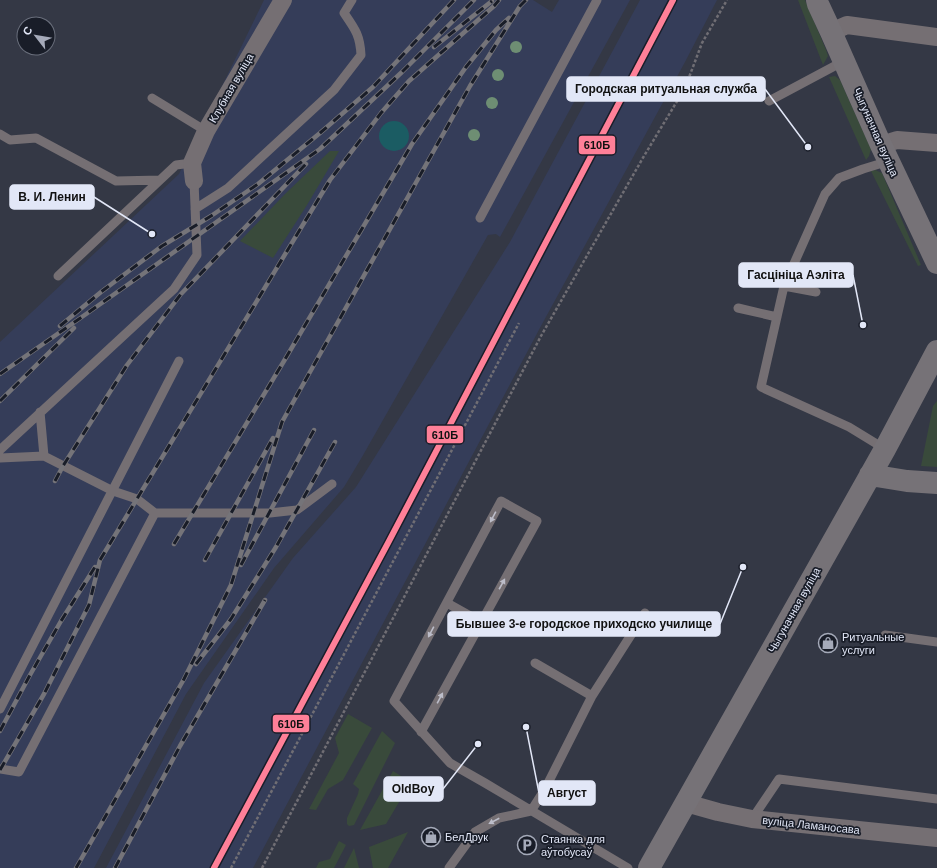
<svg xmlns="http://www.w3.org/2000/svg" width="937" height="868" font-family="Helvetica,sans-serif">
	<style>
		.built { fill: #353d59 }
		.green { fill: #394a3b }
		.water { fill: #1b5c63 }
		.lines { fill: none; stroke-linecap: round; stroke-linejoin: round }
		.path { stroke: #706e74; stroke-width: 2.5; stroke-dasharray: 3 2; stroke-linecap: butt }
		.lane { stroke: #756f73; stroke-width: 9 }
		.street { stroke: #756f73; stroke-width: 18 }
		.secondary { stroke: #767277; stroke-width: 22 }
		.rail-casing { stroke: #757479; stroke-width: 4.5 }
		.rail { stroke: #191d28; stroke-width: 3; stroke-dasharray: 9; stroke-linecap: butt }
		.rail-1-casing { stroke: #191d28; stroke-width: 9 }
		.rail-1 { stroke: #ff8098; stroke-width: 6 }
		.tree { fill: #6e8e73 }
		.oneway { fill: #bcbdc9 }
		.labels { text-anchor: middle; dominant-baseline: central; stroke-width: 3.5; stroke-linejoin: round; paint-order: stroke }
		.street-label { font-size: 11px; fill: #e2e7f7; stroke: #191d28 }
		.poi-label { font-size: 11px; fill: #e2e7f7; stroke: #191d28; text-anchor: start }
		.leader { fill: none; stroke: #e2e7f7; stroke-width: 1.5 }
		.callout-dot { fill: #e2e7f7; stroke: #191d28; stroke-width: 1.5 }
		.callout { fill: #e2e7f7; stroke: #e2e7f7; stroke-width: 1.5 }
		.callout-label { font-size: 12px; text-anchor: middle; font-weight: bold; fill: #111 }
		.line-badge { stroke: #191d28; stroke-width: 1.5 }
		.pale-badge-label { font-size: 11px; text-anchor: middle; font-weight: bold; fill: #111 }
	</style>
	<rect width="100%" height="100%" fill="#343845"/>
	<path class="built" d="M264 0H533L552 12 559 0H630L500 237 496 234 488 235 362 457 344 487 274 568 186 694 94 868H0V342L179 174Z
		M640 0H717L685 62 541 326 253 868H106L204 683 293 558 356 487 510 242Z"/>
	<path class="green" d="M798 0H805L826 50 828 56 823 65Z
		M835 76 840 80 871 149 869 156 866 160 829 77Z
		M330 151H339L307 205 273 258 240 241 285 194Z
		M875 170 882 173 921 265 918 266 871 171Z
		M937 401V467L921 466 933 406Z
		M348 714 372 728 343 780 328 789 316 810 309 809 339 753 335 738Z
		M382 731 395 743 354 825 349 826 347 824V818L358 794 359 789 353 784Z
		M393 771 411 782 386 824 360 830Z
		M408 832 388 868H373L369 847Z
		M339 841 346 845 334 868H316L319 862 330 859Z
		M354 848 359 868H344Z"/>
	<path class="water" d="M379 136a15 15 0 1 1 30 0a15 15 0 1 1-30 0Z"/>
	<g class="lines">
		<path class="path" d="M231 868 519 323
			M262 868 541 336 644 156 685 88 702 43 727 0"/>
		<path class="lane" d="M152 98 206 131
			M769 101 844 61
			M0 134 10 140 36 138 116 181 160 180
			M195 209 228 188 334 90 361 55C360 35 355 29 344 13L352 0
			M480 218 597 0
			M58 276 176 165 192 163
			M784 286 816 292
			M738 308 777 317
			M885 449 849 427 761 387 784 286 825 194 839 178 863 169 889 161
			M0 450 174 289 197 255 194 181
			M44 456 113 491 137 499 155 513H270L297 510 332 484
			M0 458 44 456 40 412
			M447 603 481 622
			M885 635 937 642
			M592 696 645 613
			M0 709 179 361
			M421 732 537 521 501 501 394 701 450 763 485 783 628 868
			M0 769 19 772 155 513
			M752 819 779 779 937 799
			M449 868 475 832 499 818 531 811 545 789 592 696 535 663"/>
		<path class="street" d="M831 32 847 25 937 37
			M881 145 897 140 937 143
			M194 181 192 163 206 131 283 0
			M686 803 718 812 752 819 937 838"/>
		<path class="secondary" d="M817 0 818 4 831 32 881 145 937 263
			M870 475 907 481 937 483
			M649 868 885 449 937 351"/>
		<defs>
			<path id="rail" d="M434 47 492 1
				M60 326 101 292 162 246 211 216 258 184 320 133 373 87 454 0
				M0 374 89 312 320 149 402 72 474 0
				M0 401 74 328
				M55 481 63 466 127 365 181 294 306 164
				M174 544 284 361 412 144 466 67 496 30 509 18
				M205 560 273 438
				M241 565 314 430
				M196 664 231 619 276 547 335 442
				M0 731 30 675 61 621 95 567
				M0 770 44 694 89 605 100 560 330 180 381 113 409 81 494 6 499 0
				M76 868 184 679 231 585 282 422 470 86 520 6 526 0
				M115 868 180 746 265 600"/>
		</defs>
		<use href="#rail" class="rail-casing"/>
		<use href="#rail" class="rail"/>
		<defs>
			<path id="rail-1" d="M214 868 388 543 673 0"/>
		</defs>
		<use href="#rail-1" class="rail-1-casing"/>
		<use href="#rail-1" class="rail-1"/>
	</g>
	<g class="tree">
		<circle cx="516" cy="47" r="6"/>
		<circle cx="498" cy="75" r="6"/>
		<circle cx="492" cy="103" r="6"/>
		<circle cx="474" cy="135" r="6"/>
	</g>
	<defs><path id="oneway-solid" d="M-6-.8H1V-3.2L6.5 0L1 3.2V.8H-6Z"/></defs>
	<g class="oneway">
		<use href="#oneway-solid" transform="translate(493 517) rotate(118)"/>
		<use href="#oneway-solid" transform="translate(502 584) rotate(-61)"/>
		<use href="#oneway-solid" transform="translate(431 632) rotate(118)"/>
		<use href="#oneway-solid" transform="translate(440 698) rotate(-62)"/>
		<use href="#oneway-solid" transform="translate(494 821) rotate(152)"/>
	</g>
	<defs>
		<symbol id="shop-ring" viewBox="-11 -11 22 22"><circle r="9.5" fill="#191d28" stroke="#a5aab9" stroke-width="1.5"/><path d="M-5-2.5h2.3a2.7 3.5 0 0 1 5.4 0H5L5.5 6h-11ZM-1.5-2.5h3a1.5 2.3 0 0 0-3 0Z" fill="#a5aab9"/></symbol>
		<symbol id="parking-ring" viewBox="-11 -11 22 22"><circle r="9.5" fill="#191d28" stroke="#a5aab9" stroke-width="1.5"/><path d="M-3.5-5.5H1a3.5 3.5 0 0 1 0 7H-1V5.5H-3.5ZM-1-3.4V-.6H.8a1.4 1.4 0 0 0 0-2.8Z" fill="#a5aab9"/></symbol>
	</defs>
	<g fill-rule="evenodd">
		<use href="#shop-ring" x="817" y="632" width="22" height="22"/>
		<use href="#shop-ring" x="420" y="826" width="22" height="22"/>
		<use href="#parking-ring" x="516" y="834" width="22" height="22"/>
	</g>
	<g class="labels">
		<g class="street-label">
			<text transform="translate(231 88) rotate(-60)">Клубная вуліца</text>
			<text transform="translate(876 132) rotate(66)">Чыгуначная вуліца</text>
			<text transform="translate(794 610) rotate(-61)">Чыгуначная вуліца</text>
			<text transform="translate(811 825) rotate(6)">вуліца Ламаносава</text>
		</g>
		<g class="poi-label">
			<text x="842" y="637">Ритуальные<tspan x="842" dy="13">услуги</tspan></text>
			<text x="445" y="837">БелДрук</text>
			<text x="541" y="839">Стаянка для<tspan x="541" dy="13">аўтобусаў</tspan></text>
		</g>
	</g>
	<path class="leader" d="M808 147L765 89M152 234L94 197M863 325L853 275M743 567L720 624M478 744L443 789M526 727L539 793"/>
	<g class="callout-dot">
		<circle cx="808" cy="147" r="4"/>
		<circle cx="152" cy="234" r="4"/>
		<circle cx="863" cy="325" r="4"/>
		<circle cx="743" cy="567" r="4"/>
		<circle cx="478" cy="744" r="4"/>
		<circle cx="526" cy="727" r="4"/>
	</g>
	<g class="callout">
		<rect x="567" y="77" width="198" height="24" rx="4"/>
		<rect x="10" y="185" width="84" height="24" rx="4"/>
		<rect x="739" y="263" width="114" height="24" rx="4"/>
		<rect x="448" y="612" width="272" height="24" rx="4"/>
		<rect x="384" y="777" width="59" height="24" rx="4"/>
		<rect x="539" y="781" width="56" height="24" rx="4"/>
	</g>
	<g class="callout-label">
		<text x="666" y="93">Городская ритуальная служба</text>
		<text x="52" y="201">В. И. Ленин</text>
		<text x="796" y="279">Гасцініца Аэліта</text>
		<text x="584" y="628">Бывшее 3-е городское приходско училище</text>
		<text x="413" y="793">OldBoy</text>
		<text x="567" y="797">Август</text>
	</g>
	<g class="line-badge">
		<rect x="578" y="135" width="38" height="20" rx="4" fill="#ff8098"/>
		<rect x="426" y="425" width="38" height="19" rx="4" fill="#ff8098"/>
		<rect x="272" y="714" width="38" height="19" rx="4" fill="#ff8098"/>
	</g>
	<g class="pale-badge-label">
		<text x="597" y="149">610Б</text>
		<text x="445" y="439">610Б</text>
		<text x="291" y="728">610Б</text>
	</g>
	<g transform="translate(36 36) rotate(301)"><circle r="19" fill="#191d28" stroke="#696e7b"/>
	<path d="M0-3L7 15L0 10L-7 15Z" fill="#a5aab9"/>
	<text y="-6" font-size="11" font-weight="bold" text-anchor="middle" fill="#e2e7f7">С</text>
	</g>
</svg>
